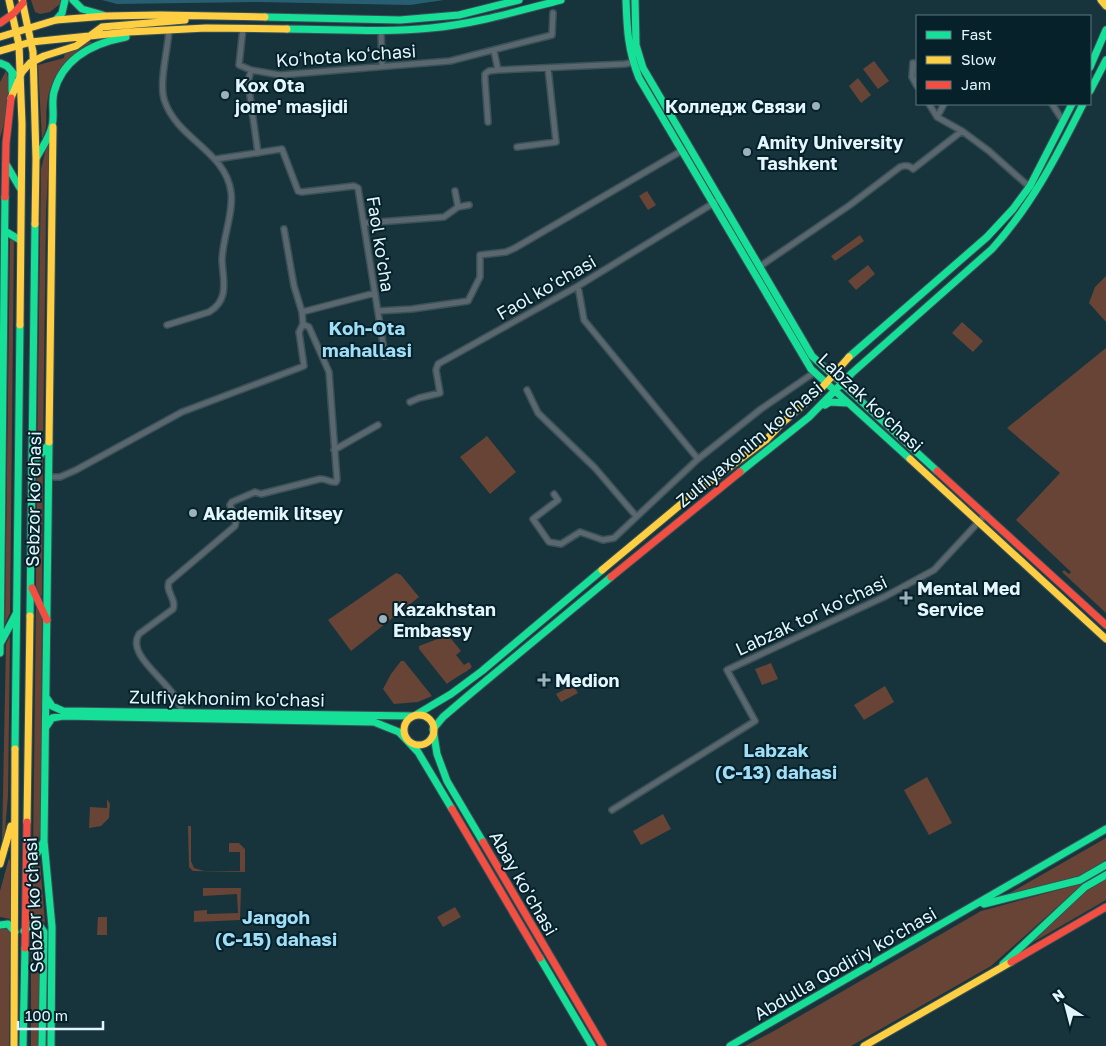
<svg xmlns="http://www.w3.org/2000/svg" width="1106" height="1046" font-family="'Golos Text',sans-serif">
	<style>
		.green { fill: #674435 }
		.water { fill: #275e71 }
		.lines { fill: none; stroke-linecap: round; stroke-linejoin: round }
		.street-casing { stroke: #3b5158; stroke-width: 8 }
		.fast-casing { stroke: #3b5158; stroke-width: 9 }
		.slow-casing { stroke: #3b5158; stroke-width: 9 }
		.jam-casing { stroke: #3b5158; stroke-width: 9 }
		.street { stroke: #5b676f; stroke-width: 5 }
		.fast { stroke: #16e098; stroke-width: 7 }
		.slow { stroke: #ffcf43; stroke-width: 7 }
		.jam { stroke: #f24e42; stroke-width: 7 }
		.poi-dot { fill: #9cb2ba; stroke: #06212a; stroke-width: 2 }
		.labels { text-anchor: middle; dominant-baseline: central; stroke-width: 4; stroke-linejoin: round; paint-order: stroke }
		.street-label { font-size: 18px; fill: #e3f6fd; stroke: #06212a }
		.poi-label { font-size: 18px; font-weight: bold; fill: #e3f6fd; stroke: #06212a; text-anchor: start }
		.neighbourhood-label { font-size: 19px; font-weight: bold; fill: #9fdef7; stroke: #06212a }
	</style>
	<rect width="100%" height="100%" fill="#17343d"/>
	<path class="green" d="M31 0H60V4L50 12 40 14 35 12Z
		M88 42H93C67 55 50 76 47 105 45 120 49 124 42 139L38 65 64 58 65 52Z
		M874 61 889 81 878 89 863 69Z
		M6 71C13 87 5 122 0 138V82Z
		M858 78 871 95 861 103 849 86Z
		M48 140H50L46 210 43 447 37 454 41 169Z
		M647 191 656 205 648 210 639 196Z
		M860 235 864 241 835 261 831 256Z
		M10 237 14 239 10 613 5 624Z
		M868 265 875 274 856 290 848 281Z
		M1106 276V322L1089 303 1095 287Z
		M962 322 983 341 973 352 952 333Z
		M1106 348V613L1062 572 1064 570 1069 574 1071 572 1016 520 1060 473 1007 428Z
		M487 436 516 472 490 494 460 457Z
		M43 457 42 596 39 597 36 585 37 464Z
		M396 573 401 575 419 597 351 651 328 620Z
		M36 605 42 618 41 816 39 845 33 856Z
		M448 635 461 651 456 655 464 665 469 662 472 667C464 674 455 677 447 684L419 649V646Z
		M10 636 8 796 4 842 2 843 6 644Z
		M401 661H404L432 696 418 702 394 704 383 689 391 674Z
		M771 663 778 679 762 685 755 669Z
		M573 685 578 693 561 702 556 694Z
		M885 686 894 702 864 720 854 705Z
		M927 777 952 823 929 835 904 790Z
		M107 799 110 804 109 818 101 826 89 828 90 807 107 808Z
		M663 814 671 829 641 845 633 831Z
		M188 826H191V861L194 868 204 871H240V852H229V843H239L245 849V872L193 871 189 867Z
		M1106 838V860L1079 876 1008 894Z
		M9 858 10 861V919L0 917V891Z
		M40 861 45 923 38 918 30 919 32 870Z
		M1106 879V900L1030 944 1088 889Z
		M1084 883 991 966 851 1046H745L774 1031 981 911Z
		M203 888H241L240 920 194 922V911L207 910V914L238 913 237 894 203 896Z
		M455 907 461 917 443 927 437 917Z
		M98 917H107V935H97Z
		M6 926 10 933 9 1046H0V929Z
		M35 927 40 931 39 1046H31V931Z"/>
	<path class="water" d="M102 0H444L410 5 258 2 117 4Z"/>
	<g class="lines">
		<defs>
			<path id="street" d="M243 28 239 65 251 70 280 75 450 61 552 35 553 13
				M381 30 382 66
				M913 63 912 77 917 86
				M251 70 248 82 258 153
				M498 70 625 64 635 62
				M929 104 937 117 962 131 989 151 1025 183 1030 186
				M1052 104 1063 121
				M937 117 944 104
				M488 122 485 80V74L489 71 498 70 494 51
				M517 147 556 142 548 68
				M216 159 282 149 298 191 302 192 354 186 358 188 385 356
				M455 191 458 207
				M365 223 444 217 458 207 469 205
				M759 267 850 205 900 167C905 165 909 165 913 169L962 131
				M578 286 584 320 698 459
				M378 311 412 309 468 301 480 277V255L506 252 515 248 683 150
				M302 312 375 293
				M167 325 209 312C230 300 223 279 222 261 222 240 234 212 231 192 226 152 178 139 165 102 158 85 168 49 169 30
				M527 390 538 413 595 468 636 516
				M410 402 419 398 440 393 436 370 438 364 578 286 717 201
				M334 450 378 425
				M49 477H60L76 470 182 412 304 366 299 332 303 324 302 312 294 286 284 229
				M554 494 558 500 533 519 549 542 561 544 580 532 603 540 614 538 698 459 761 409 815 372
				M181 712C180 686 124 658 139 634L173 609C177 599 165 592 169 582L235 526 236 521 230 505 232 502 255 492 261 494 320 479C326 478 330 483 336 482L337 480 329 372 309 327 303 324
				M612 810 755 721 727 670 886 596 934 570 986 514"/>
			<path id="fast" d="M73 0 82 9 103 15
				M626 0C627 30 628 50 639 78L811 369 910 459
				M635 0 636 45 643 68 812 356 937 471
				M265 17 400 20 459 15 519 0
				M56 20 62 13 65 0
				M287 29C334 29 383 33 431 28 475 24 518 11 561 0
				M0 63 7 66 14 74
				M1090 67 1106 30
				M12 72V91
				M1090 91 1106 60
				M37 157C42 147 50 137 52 126 55 115 51 103 54 92 63 57 94 43 126 37
				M6 164 20 188
				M5 231 20 240
				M849 357 987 237 1013 209 1030 186 1072 104
				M825 405 830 402 848 403
				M49 442 44 841 52 927 51 1046
				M33 464 49 444
				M740 472 809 417 852 373 992 249C1031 206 1057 156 1083 104
				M30 616 35 224
				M0 644 16 614
				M0 653 5 197
				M46 697 52 706 63 711 414 716 451 694 482 671 602 570
				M46 727 52 718 63 716 374 722 399 732 418 752 452 809
				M15 749 20 325
				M483 842 447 781 437 754 433 729 443 717 470 694 611 577
				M27 871 44 841
				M984 904 1080 880 1106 865
				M0 925 8 924 15 932
				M24 931 29 926 35 924 40 926 44 932 42 1046
				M540 958 592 1046
				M1003 964 1085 887 1106 875
				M23 1046 25 948
				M730 1046 1106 829"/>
			<path id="slow" d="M9 0 19 45 22 124 20 325
				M22 0 33 52 36 159 35 224
				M1101 0 1106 6
				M0 37 56 20 106 16 160 15 265 17
				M0 51 31 42 128 32 206 28 287 29
				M11 98 22 72 30 63 44 56 76 46 102 27 185 20
				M49 442 53 127
				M910 459 1106 639
				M602 570 686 500 766 440 782 423 819 391 849 357
				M404 730a15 15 0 1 1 30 0a15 15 0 1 1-30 0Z
				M27 822 30 616
				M0 864 11 826
				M14 1046 15 749
				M864 1046 1011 962"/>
			<path id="jam" d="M0 23 13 14 23 3
				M5 197 6 143 11 98
				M937 471 1106 625
				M611 577 740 472
				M32 588 47 620
				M452 809 540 958
				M483 842 603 1046
				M25 948 27 822
				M1011 962 1106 907"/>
		</defs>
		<use href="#street" class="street-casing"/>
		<use href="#fast" class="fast-casing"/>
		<use href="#slow" class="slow-casing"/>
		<use href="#jam" class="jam-casing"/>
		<use href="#street" class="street"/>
		<use href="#fast" class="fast"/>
		<use href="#slow" class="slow"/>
		<use href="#jam" class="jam"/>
	</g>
	<g class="poi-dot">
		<circle cx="225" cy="95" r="5"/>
		<circle cx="816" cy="106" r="5"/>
		<circle cx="747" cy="152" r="5"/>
		<circle cx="193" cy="513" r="5"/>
		<path d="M903.5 590.5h5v5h5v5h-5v5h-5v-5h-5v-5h5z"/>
		<circle cx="383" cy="619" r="5"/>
		<path d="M541.5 672.5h5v5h5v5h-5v5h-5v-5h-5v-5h5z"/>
	</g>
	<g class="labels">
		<g class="street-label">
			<text transform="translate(346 55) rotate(-4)">Koʻhota koʻchasi</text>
			<text transform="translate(381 244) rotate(81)">Faol ko'cha</text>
			<text transform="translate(546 287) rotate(-30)">Faol ko'chasi</text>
			<text transform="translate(871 402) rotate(43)">Labzak ko'chasi</text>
			<text transform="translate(749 444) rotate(-40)">Zulfiyaxonim ko'chasi</text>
			<text transform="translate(33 499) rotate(-89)">Sebzor ko‘chasi</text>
			<text transform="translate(811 615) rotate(-25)">Labzak tor ko'chasi</text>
			<text transform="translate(227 698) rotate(1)">Zulfiyakhonim ko'chasi</text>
			<text transform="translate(524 883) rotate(60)">Abay ko'chasi</text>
			<text transform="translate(33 905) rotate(-93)">Sebzor ko‘chasi</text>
			<text transform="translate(845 963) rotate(-30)">Abdulla Qodiriy ko'chasi</text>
		</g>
		<g class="poi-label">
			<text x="235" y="85">Kox Ota<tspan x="235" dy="21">jome' masjidi</tspan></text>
			<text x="806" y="106" text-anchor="end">Колледж Связи</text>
			<text x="757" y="142">Amity University<tspan x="757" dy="21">Tashkent</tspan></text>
			<text x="203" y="513">Akademik litsey</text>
			<text x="917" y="588">Mental Med<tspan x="917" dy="21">Service</tspan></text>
			<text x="393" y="609">Kazakhstan<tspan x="393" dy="21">Embassy</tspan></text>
			<text x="555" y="680">Medion</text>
		</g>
		<g class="neighbourhood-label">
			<text x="367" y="327">Koh-Ota<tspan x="367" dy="22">mahallasi</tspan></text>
			<text x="776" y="749">Labzak<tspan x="776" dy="22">(C-13) dahasi</tspan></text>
			<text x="276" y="916">Jangoh<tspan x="276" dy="22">(C-15) dahasi</tspan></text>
		</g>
	</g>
	<rect x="916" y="15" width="175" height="90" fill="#06212a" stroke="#5e767e"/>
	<rect x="926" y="31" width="25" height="8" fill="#16e098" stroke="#5e767e"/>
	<text x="961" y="40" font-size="15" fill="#e3f6fd">Fast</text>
	<rect x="926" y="56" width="25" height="8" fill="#ffcf43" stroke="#5e767e"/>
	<text x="961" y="65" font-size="15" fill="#e3f6fd">Slow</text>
	<rect x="926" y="81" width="25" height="8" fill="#f24e42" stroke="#5e767e"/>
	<text x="961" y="90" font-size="15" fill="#e3f6fd">Jam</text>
	<g transform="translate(1066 1006) rotate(324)" stroke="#06212a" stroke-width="4" paint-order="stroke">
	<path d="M0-4L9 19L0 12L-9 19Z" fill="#e3f6fd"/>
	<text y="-8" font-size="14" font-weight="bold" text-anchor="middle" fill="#e3f6fd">N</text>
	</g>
	<path d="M18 1021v8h85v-8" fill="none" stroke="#e3f6fd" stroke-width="2.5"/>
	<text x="25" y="1021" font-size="15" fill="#e3f6fd" stroke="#06212a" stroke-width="4" paint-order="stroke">100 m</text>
</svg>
